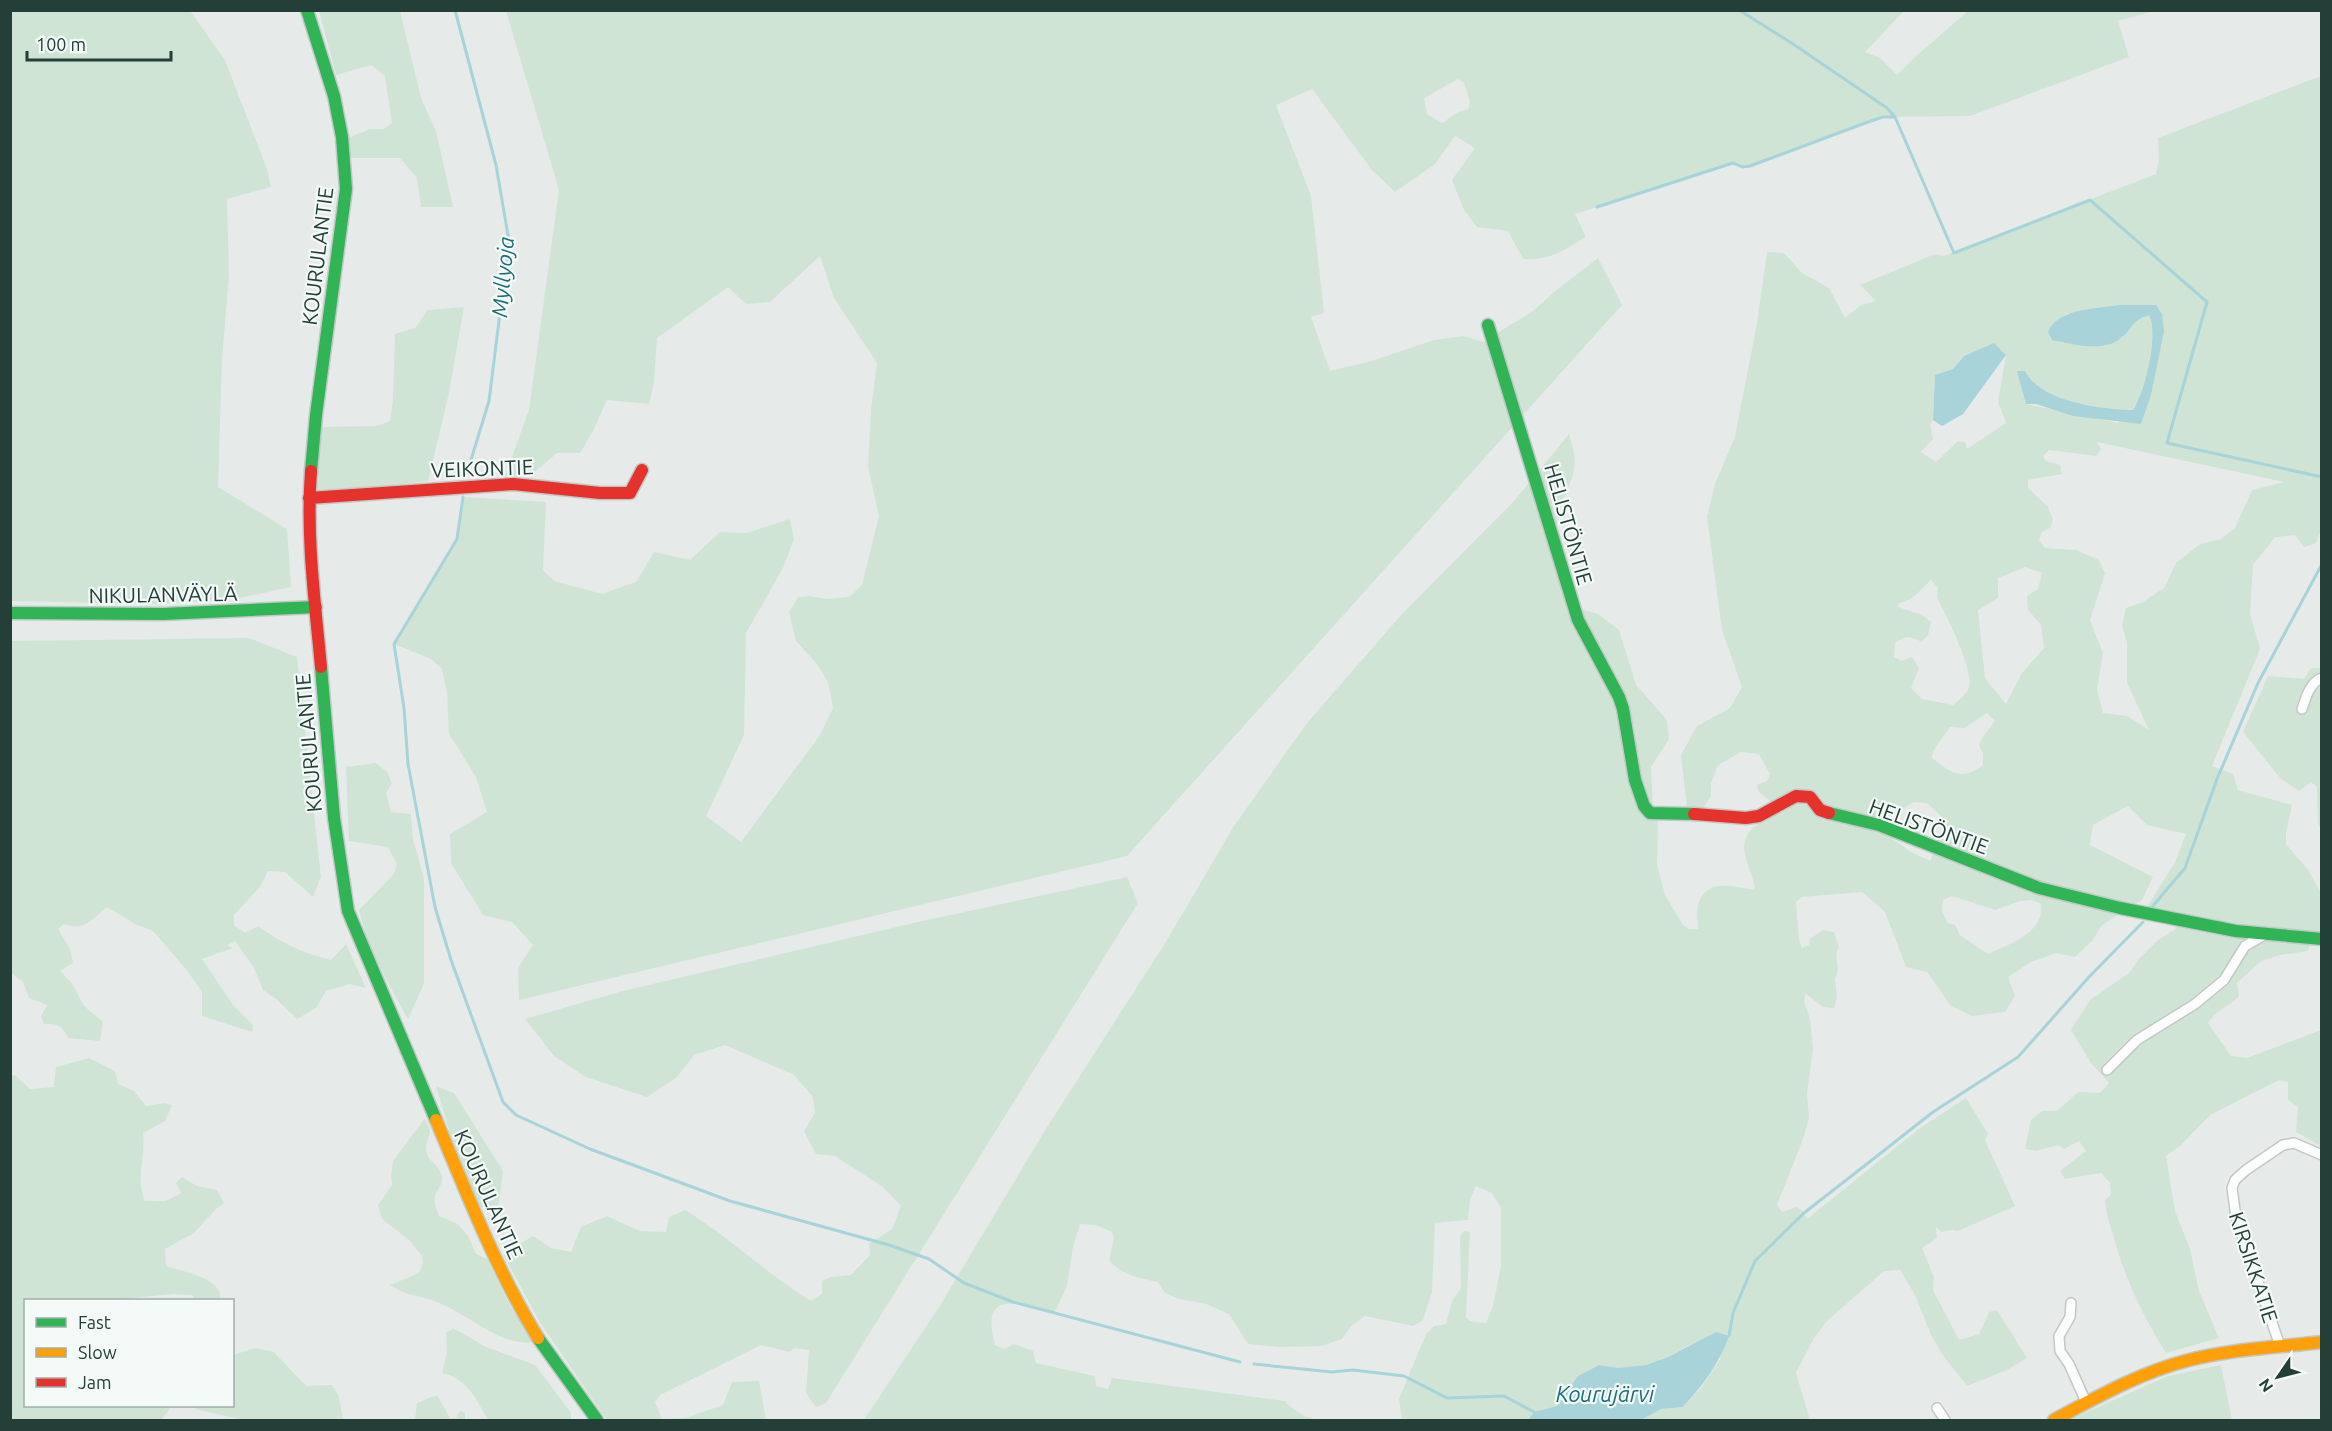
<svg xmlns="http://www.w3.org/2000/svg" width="2332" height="1431" font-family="Ubuntu,sans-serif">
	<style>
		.green { fill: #cfe4d5; fill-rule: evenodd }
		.water { fill: #a7d3d9 }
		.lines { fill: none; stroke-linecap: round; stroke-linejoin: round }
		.stream { stroke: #a7d3d9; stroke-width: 3 }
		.street-casing { stroke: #c3c8c6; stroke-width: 12 }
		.fast-casing { stroke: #c1c9c6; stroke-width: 15 }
		.slow-casing { stroke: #c1c9c6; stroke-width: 15 }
		.jam-casing { stroke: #c1c9c6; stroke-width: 15 }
		.street { stroke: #fbfcfc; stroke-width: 9 }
		.fast { stroke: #30b455; stroke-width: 12 }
		.slow { stroke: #ff9f0a; stroke-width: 12 }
		.jam { stroke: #e5322d; stroke-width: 12 }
		.labels { text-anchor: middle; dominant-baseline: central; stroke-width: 4.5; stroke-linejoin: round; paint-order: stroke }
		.street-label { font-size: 21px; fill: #233f37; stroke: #f4faf7 }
		.water-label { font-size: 22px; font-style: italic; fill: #1c6e7c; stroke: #f4faf7 }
	</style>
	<rect width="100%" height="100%" fill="#e6ebe9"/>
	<path class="green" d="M11 10 190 11 225 60 267 169 271 187 227 199 229 275 222 360 218 487 287 529 291 587 235 599 153 604 11 601Z
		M319 11H400L421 98 436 131 453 207H421L417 178 400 158H348L346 139 370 129H384L392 123 385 76 371 65 336 75Z
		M506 11H1904L1865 52 1880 58 1897 75 1915 57 1968 11H2154L2118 21 2129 57 1970 116 1883 117 1750 166 1742 167 1733 163 1575 214 1586 237C1564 250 1550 261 1523 259L1508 231 1477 227 1464 210 1452 180 1475 148 1455 136 1435 164 1395 192 1372 170 1312 89 1276 105 1311 196 1324 313 1311 317 1330 371 1372 361 1434 340 1463 336 1483 342 1533 311 1554 292 1598 258 1622 305 1127 856 519 1000 518 968 533 945 512 922 483 915 451 863 450 834 487 812 476 777 449 734 447 691 442 669 431 659 394 644 457 539 463 497 546 502 543 570 554 581 602 594 636 582 654 552 690 560 720 532 746 533 790 519 794 539 783 568 746 633 744 735 706 816 741 842 820 735 833 708 828 682 817 664 796 641 789 612 798 597 810 596 827 599 849 597 862 585 879 516 868 467 871 410 877 363 834 298 820 256 770 302 746 304 728 287 657 338 654 383 649 404 607 400 592 433 580 453H557L530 476H505L529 410 559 190ZM1458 79 1464 83 1470 101 1468 109 1458 112 1442 123 1427 114 1424 98Z
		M2321 76V530L2316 543 2304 547 2295 535 2275 537 2253 565 2250 614 2260 649 2212 766 2233 774 2238 790 2292 805 2286 833V844L2308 870 2321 893V935H2313L2308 951 2280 955 2261 961 2237 983 2239 996C2229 1007 2215 1010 2208 1023L2231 1056 2247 1058 2321 1030V1146L2296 1132 2298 1107 2288 1100V1082L2279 1080 2210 1115 2180 1146 2166 1156 2175 1211 2190 1249 2199 1291 2219 1338 2166 1353C2143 1316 2125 1279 2114 1238 2110 1225 2106 1214 2105 1201L2111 1194 2110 1183 2101 1173 2065 1179 2060 1171 2086 1151 2079 1141 2064 1149 2058 1145 2036 1151 2025 1149 2031 1120 2042 1111H2057L2078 1092 2100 1093 2109 1083 2091 1063 2071 1030 2090 1000 2129 973 2139 959 2158 940 2174 930 2187 915 2147 907 2175 862 2186 834 2147 825 2128 806 2093 825 2090 845 2153 877 2142 900 2102 925 2092 941 2075 957 2056 953 2031 962 2008 977 2015 996 2005 1012 1972 1016 1951 1006 1927 972 1906 967 1885 912 1862 892 1802 897 1796 902 1799 940 1802 948 1809 945 1810 939 1823 930 1834 932 1839 947 1836 954 1838 970 1835 979 1837 998 1834 1008 1823 1007 1806 994 1804 1001 1810 1019 1813 1049 1807 1093 1809 1118 1803 1139 1777 1205 1782 1212 1796 1207 1803 1211 1807 1219 1920 1128 1966 1098 1988 1134 1985 1140 2015 1206 1958 1231 1952 1230 1941 1232 1936 1227 1937 1238 1922 1248 1934 1277 1933 1290 1959 1340 1979 1334 1989 1312 1997 1310 2027 1358 2007 1370 1967 1386 1942 1354 1931 1335 1915 1295 1900 1270 1884 1271 1827 1321 1814 1338 1796 1373 1810 1420H1641L1661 1409 1683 1407 1700 1389 1721 1358 1689 1345 1668 1357 1646 1365 1618 1368 1599 1365 1578 1376 1557 1406 1534 1412 1528 1420H1402L1399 1399 1426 1334 1434 1326 1446 1324 1452 1301 1461 1288 1460 1237 1464 1231 1470 1232 1466 1317 1470 1321 1486 1323 1493 1306 1501 1266V1208L1492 1193 1476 1186 1470 1199 1468 1220 1435 1223 1432 1292 1423 1320 1413 1326 1365 1316 1351 1326 1342 1339 1322 1346 1281 1347 1248 1344 1229 1314 1206 1304 1179 1299 1165 1293 1158 1282C1139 1278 1121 1275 1109 1260L1114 1238 1112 1232 1096 1225 1080 1224 1073 1246 1067 1286 1054 1314C1020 1304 979 1287 995 1345L1004 1349 1014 1344 1033 1351 1036 1363 1095 1376 1096 1386 1108 1389 1112 1378 1285 1401C1295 1412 1305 1418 1320 1420H864L941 1304 1044 1132 1167 940 1234 826 1307 723 1403 613 1514 501 1569 434C1573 447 1577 460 1573 475 1568 491 1556 509 1557 527 1559 554 1570 583 1577 608L1598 614 1619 630 1636 685 1667 720 1669 739 1651 767 1653 809 1658 822 1657 865 1665 895 1683 925 1688 929H1698C1698 921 1696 912 1698 905 1706 877 1734 887 1755 890 1753 868 1733 847 1753 828 1760 821 1770 820 1776 812L1770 801 1758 791 1757 785 1767 781 1770 774 1759 754 1741 752 1718 765 1711 783V796L1704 807H1687L1681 755 1697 726 1730 708 1742 687 1722 630 1707 517 1715 484 1735 437 1757 323 1767 252 1784 253 1802 273 1829 288 1845 318 1861 305 1876 301 1860 285 1935 254 1944 256 2156 174 2159 161 2158 138ZM2119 305H2156L2154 373 2151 395 2118 423 2026 404 2025 371C2043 404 2101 408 2133 410 2145 392 2159 334 2149 314L2136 320 2122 338 2063 315ZM1994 344 2006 355 1998 402 2006 423 1967 449 1965 442 1958 441 1936 462 1921 452 1933 439 1930 425 1933 420 1935 375 1953 369 1964 356ZM2097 442 2284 482 2252 490 2235 528 2221 539 2200 544 2176 563 2164 588 2143 602 2126 608 2122 625 2127 643V683L2149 730 2127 716 2103 713 2097 690 2103 653 2090 620 2105 573 2099 560 2076 550 2045 548 2039 540 2042 532 2050 528 2053 520 2048 507 2028 488V480L2062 474 2060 465 2046 461 2043 456 2049 450 2096 456 2101 449ZM2025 567 2042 573 2038 589 2027 596 2028 610 2041 625 2044 648 2022 673 2006 704 1985 678 1978 610 1998 598V578ZM1931 580 1938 588 1937 598C1946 614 1974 671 1969 687 1967 694 1959 700 1953 705L1922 699 1911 688 1919 668 1912 657 1902 661 1894 657 1895 643C1906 635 1910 636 1922 642L1928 635 1931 622 1922 615 1898 607 1899 603C1912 602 1922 588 1931 580ZM1987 713 1995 721 1984 735 1979 745 1983 754V765C1962 782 1950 772 1932 758L1933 751 1950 727 1964 728ZM1914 802 1927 803 1946 821 1930 861 1911 852 1887 835 1886 819ZM1952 896 1995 910 2020 901 2032 900 2041 904C2045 933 2009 944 1988 954L1960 935 1955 925 1948 923 1942 911 1943 900Z
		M464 307 449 393 428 481 318 493V427L377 426 390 421 393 399 395 334 415 328 428 310Z
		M249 638 297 657 321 877 313 897 285 872 268 871 260 887 234 915V925L245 933 258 926C281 943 303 953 331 960L346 944 366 988 350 984 326 991 316 1008 297 1019 276 999 263 990 253 966 235 941 227 945 233 948 202 959 233 1005 253 1025 252 1032 202 1016V992L186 969 153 931 135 924 107 907C92 919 85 932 64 924L58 929 70 949 73 963 60 971 71 982 84 1006 103 1022 100 1041 68 1038C63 1026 56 1023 44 1024L41 1016 47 1005 29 998 23 982 11 973V641Z
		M2311 668H2321V829L2318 824 2317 787 2311 782 2299 791 2281 779 2243 732 2268 676 2304 679Z
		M376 763 387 772 392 783 386 793 391 812 411 814 413 839 424 879V984L408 1019C389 984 368 949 359 910L394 874 397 864 388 847 349 841 346 767Z
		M1127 877 1138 903 826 1403 816 1407 806 1393 809 1350 794 1348 790 1352 761 1345 660 1395 655 1402 662 1419 685 1418 723 1405 732 1382 759 1381 766 1420H607L541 1324 503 1254 533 1236 551 1248 571 1252 581 1227 607 1216 640 1231 666 1232 669 1217 685 1210C729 1237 767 1274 811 1301L822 1294V1281L831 1277 851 1275 870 1255 869 1244 892 1229 901 1206 883 1187 835 1156 816 1154 804 1131 815 1113 813 1097 794 1075 725 1045 694 1055 676 1078 647 1097 586 1077 554 1056 525 1019 623 991 918 922Z
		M89 1058 115 1071 118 1084 134 1091 146 1106 164 1103 172 1105 165 1121 143 1133C146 1157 135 1178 145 1201H166L181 1193 176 1183 182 1177 197 1186 217 1190 224 1203 216 1209 194 1233 165 1249 166 1266C181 1271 225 1279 220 1300H195L192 1295 174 1294 109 1300H26V1406H172L161 1420H11V1076L15 1075 30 1089 54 1087 56 1067Z
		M436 1086 454 1093 503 1171 498 1209 475 1206 466 1186Z
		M425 1118 430 1130C430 1135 426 1142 426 1148 425 1160 440 1165 442 1176 444 1192 427 1188 439 1216L458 1224 468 1236 476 1254 487 1259 509 1304 532 1341 529 1343C492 1342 467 1312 434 1301 415 1294 408 1297 390 1285L419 1273 423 1263 422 1256 410 1241 382 1219 378 1205 392 1185 391 1176 393 1161Z
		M453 1328 486 1347 535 1365 571 1413V1420H488C476 1399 467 1378 442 1373L447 1353 446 1333Z
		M255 1348 274 1352 306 1386 332 1385 339 1397 343 1420H244L195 1409 197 1406H232L233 1355Z
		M2221 1365 2232 1420H2069L2168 1376Z
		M437 1395 450 1418H456L460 1411 465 1413V1420H415L417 1403Z"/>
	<path class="water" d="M2119 305H2156L2162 314 2164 331 2151 395 2141 424 2073 416 2036 404H2026L2017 371H2025C2042 403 2102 409 2133 410 2145 392 2159 334 2149 315 2130 321 2134 328 2121 338 2103 353 2073 344 2052 340L2048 332C2058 308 2096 309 2119 305Z
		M1994 343 2006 355 1963 414 1942 426 1933 420 1935 375 1953 369 1964 356Z
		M1716 1332 1729 1336C1719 1364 1703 1385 1683 1407L1661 1409 1641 1420H1528L1534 1412 1557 1406 1578 1376 1599 1365 1618 1368 1646 1365 1668 1357Z"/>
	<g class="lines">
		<path class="stream" d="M455 10 496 165 509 241 489 401 467 473
			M1739 10 1793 44 1887 108 1895 117 1954 253 2090 200 2207 302 2167 443 2322 477
			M1597 207 1733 163 1742 167 1750 166 1868 122 1883 117H1895
			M463 497 457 539 394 644 404 708 408 764 435 907 451 960 503 1102 516 1115 590 1149 730 1201 889 1245 929 1259 964 1283 1013 1302 1240 1362
			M2152 907 2185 868 2217 779 2258 683 2322 564
			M1729 1336 1733 1313 1755 1261 1804 1213 1877 1156 1933 1112 2018 1057 2089 977 2143 922
			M1254 1364 1332 1372 1353 1370 1404 1376 1447 1398 1504 1396 1534 1412"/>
		<defs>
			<path id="street" d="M2302 709C2306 698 2309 683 2322 678
				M2107 1070 2137 1040 2195 1004 2224 980 2245 946 2264 935
				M2071 1303 2070 1317 2059 1336 2060 1351 2069 1364 2086 1402
				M2280 1346 2236 1217 2232 1188 2235 1180 2246 1170 2283 1145 2294 1143 2322 1155
				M1937 1408 1945 1420"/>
			<path id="fast" d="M307 10 334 96 342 137 346 189 316 415 311 471
				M1488 325 1578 620 1619 697 1623 709 1635 780 1644 806 1650 813 1694 814
				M10 613 163 614 316 607
				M321 667 334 818 348 911 436 1120
				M1829 813 1879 825 2039 888 2120 908 2236 931 2322 939
				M538 1338 597 1420"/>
			<path id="slow" d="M436 1120C467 1194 496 1269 538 1338
				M2054 1420C2097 1397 2141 1372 2189 1360 2232 1349 2278 1347 2322 1342"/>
			<path id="jam" d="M311 471C306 536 315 602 321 667
				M309 498 513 484 600 493H630L642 470
				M1694 814 1746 818 1759 816 1796 796 1810 797 1820 810 1829 813"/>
		</defs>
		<use href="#street" class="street-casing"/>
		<use href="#fast" class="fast-casing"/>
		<use href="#slow" class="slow-casing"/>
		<use href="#jam" class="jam-casing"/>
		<use href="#street" class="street"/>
		<use href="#fast" class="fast"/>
		<use href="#slow" class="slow"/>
		<use href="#jam" class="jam"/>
	</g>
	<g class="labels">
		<g class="street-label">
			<text transform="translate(317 256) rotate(-83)">KOURULANTIE</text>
			<text transform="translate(482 468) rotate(-2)">VEIKONTIE</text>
			<text transform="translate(1569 524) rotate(74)">HELISTÖNTIE</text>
			<text transform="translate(163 594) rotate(-1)">NIKULANVÄYLÄ</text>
			<text transform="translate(308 743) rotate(-95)">KOURULANTIE</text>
			<text transform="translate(1929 826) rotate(20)">HELISTÖNTIE</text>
			<text transform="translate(489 1194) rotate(66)">KOURULANTIE</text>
			<text transform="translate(2254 1267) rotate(72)">KIRSIKKATIE</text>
		</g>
		<g class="water-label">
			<text transform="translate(502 277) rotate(-85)">Myllyoja</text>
			<text x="1605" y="1393">Kourujärvi</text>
		</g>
	</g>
	<rect width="2332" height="1431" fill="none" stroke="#233f37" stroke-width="24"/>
	<rect x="24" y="1299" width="210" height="108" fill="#f4faf7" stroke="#a0afaa" stroke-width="1.5"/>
	<rect x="36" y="1318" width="30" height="9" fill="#30b455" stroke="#a0afaa" stroke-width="1.5"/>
	<text x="78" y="1329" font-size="18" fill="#233f37">Fast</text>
	<rect x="36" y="1348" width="30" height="9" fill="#ff9f0a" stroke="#a0afaa" stroke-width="1.5"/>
	<text x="78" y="1359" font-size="18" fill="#233f37">Slow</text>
	<rect x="36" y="1378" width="30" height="9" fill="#e5322d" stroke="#a0afaa" stroke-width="1.5"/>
	<text x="78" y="1389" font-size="18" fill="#233f37">Jam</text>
	<g transform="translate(2278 1377) rotate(235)" stroke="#f4faf7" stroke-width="4.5" paint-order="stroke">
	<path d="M0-4.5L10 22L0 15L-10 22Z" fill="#233f37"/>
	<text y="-9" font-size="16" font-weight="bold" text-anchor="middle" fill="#233f37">N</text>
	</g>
	<path d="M27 51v9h144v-9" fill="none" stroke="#233f37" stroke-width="3"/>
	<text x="36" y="51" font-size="18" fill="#233f37" stroke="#f4faf7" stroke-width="4.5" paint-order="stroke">100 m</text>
</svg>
